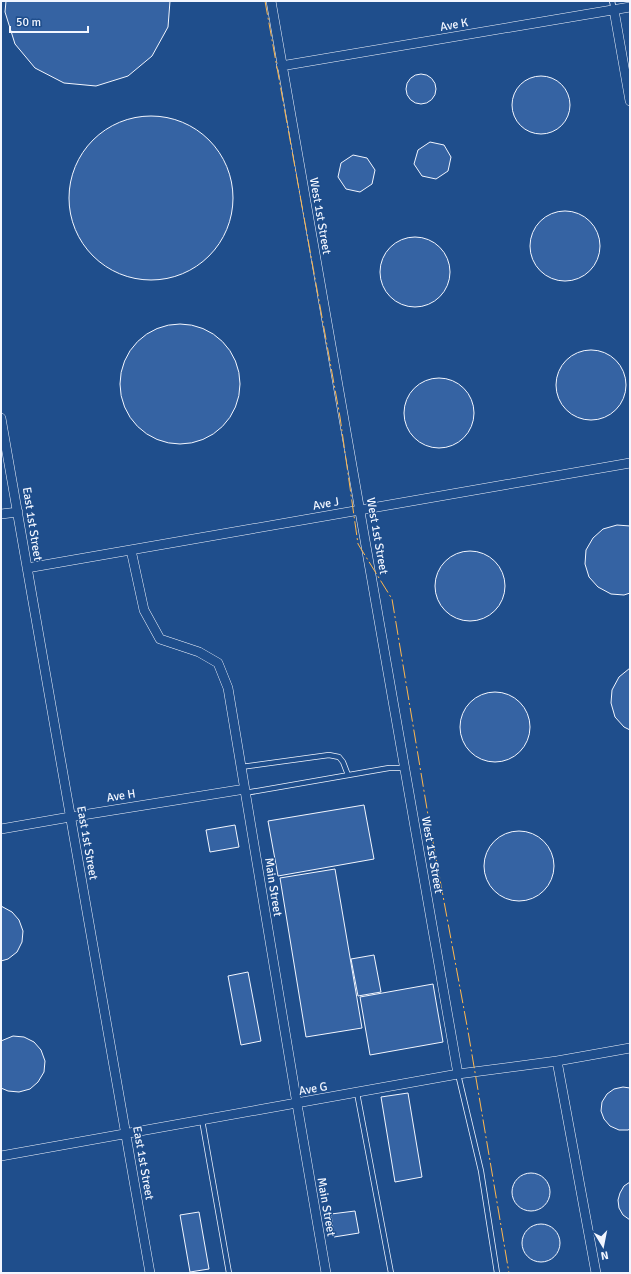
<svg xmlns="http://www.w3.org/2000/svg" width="631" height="1274" font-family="Signika,sans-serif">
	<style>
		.building { fill: #3563a3; stroke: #f2f6ff }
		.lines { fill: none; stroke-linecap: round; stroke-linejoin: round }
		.service-casing { stroke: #f2f6ff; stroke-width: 6 }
		.minor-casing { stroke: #f2f6ff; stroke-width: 10 }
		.service { stroke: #1f4e8c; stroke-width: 4.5 }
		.minor { stroke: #1f4e8c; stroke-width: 9 }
		.power { stroke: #ffb74d; stroke-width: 1; stroke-dasharray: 14 3 2 3; stroke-linecap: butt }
		.labels { text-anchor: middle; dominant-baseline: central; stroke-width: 3; stroke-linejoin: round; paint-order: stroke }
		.street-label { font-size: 12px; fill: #f2f6ff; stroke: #1f4e8c }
	</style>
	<rect width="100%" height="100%" fill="#1f4e8c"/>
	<path class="building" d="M6 1H170L168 27 152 56 128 76 96 86 64 83 35 68 15 44 5 12Z
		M406 89a15 15 0 1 1 30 0a15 15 0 1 1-30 0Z
		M512 105a29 29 0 1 1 58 0a29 29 0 1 1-58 0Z
		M69 198a82 82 0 1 1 164 0a82 82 0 1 1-164 0Z
		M430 142 444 145 451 157 448 171 436 179 422 176 414 164 418 150Z
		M353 155 367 158 375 170 372 184 360 192 346 189 338 177 341 163Z
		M530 246a35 35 0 1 1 70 0a35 35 0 1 1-70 0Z
		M380 272a35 35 0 1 1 70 0a35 35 0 1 1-70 0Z
		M120 384a60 60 0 1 1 120 0a60 60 0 1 1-120 0Z
		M556 385a35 35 0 1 1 70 0a35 35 0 1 1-70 0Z
		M404 413a35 35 0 1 1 70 0a35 35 0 1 1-70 0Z
		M617 525 630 526V593L624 595 611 594 598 587 589 577 585 564 586 550 593 538 603 529Z
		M435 586a35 35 0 1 1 70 0a35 35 0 1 1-70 0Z
		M630 668V730L624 727 615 717 611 703 612 690 619 677Z
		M460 727a35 35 0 1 1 70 0a35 35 0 1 1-70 0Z
		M364 805 374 859 278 876 268 821Z
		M235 825 239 847 210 852 206 830Z
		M484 866a35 35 0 1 1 70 0a35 35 0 1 1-70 0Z
		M335 869 362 1028 306 1037 280 878Z
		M1 906 12 912 19 920 23 931 22 942 17 952 8 959 1 961Z
		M374 955 381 992 358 996 351 959Z
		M248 972 261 1041 241 1045 228 976Z
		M433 984 443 1042 370 1055 360 997Z
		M13 1036 24 1037 34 1042 41 1050 45 1061 44 1072 38 1082 30 1089 19 1092 8 1091 1 1088V1041Z
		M623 1087 630 1088V1129L628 1130H619L610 1126 604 1119 601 1111 602 1102 607 1094 614 1089Z
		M408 1093 422 1177 395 1182 381 1097Z
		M512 1192a19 19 0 1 1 38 0a19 19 0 1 1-38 0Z
		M630 1182V1220L623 1215 619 1208 618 1200 620 1193 624 1186Z
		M355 1211 359 1233 334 1237 331 1214Z
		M199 1212 209 1269 190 1272 180 1215Z
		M522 1243a19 19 0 1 1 38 0a19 19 0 1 1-38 0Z"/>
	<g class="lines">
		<defs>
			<path id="service" d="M612 1 614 10
				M241 767 329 755 339 757 343 762 348 775
				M245 793 389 768H405
				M458 1074 481 1171 497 1273
				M357 1093 391 1273
				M202 1120 229 1273"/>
			<path id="minor" d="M271 1 458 1074
				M614 10 630 101
				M281 66 630 7
				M1 418 150 1273
				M1 514 18 512
				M131 550 144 610 160 639 199 652 218 663 228 688 297 1104 326 1273
				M27 568 630 463
				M1 829 70 817 245 789
				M557 1061 596 1273
				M1 1156 458 1074 557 1061 630 1048"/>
		</defs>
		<use href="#service" class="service-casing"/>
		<use href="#minor" class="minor-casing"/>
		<use href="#service" class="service"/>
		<use href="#minor" class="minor"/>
		<path class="power" d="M265 1 340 417 358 544 392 599 428 815 468 1031 509 1273"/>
	</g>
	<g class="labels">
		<g class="street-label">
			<text transform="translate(454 25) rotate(-10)">Ave K</text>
			<text transform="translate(320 216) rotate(80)">West 1st Street</text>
			<text transform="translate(326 504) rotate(-10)">Ave J</text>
			<text transform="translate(32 524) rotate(81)">East 1st Street</text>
			<text transform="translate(377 536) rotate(80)">West 1st Street</text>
			<text transform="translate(121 796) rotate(-9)">Ave H</text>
			<text transform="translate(87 843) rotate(80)">East 1st Street</text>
			<text transform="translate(432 855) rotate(80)">West 1st Street</text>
			<text transform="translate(273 887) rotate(81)">Main Street</text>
			<text transform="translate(313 1089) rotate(-10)">Ave G</text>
			<text transform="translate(143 1163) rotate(80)">East 1st Street</text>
			<text transform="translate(326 1207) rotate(80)">Main Street</text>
		</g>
	</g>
	<rect width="631" height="1274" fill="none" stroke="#f2f6ff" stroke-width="4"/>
	<g transform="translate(603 1246) rotate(170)" stroke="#1f4e8c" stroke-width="3" paint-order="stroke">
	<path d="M0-3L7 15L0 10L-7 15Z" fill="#f2f6ff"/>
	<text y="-6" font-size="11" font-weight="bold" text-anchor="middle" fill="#f2f6ff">N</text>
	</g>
	<path d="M10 26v6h78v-6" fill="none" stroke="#f2f6ff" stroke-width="2"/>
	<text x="16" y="26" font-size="12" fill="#f2f6ff" stroke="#1f4e8c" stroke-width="3" paint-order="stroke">50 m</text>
</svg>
